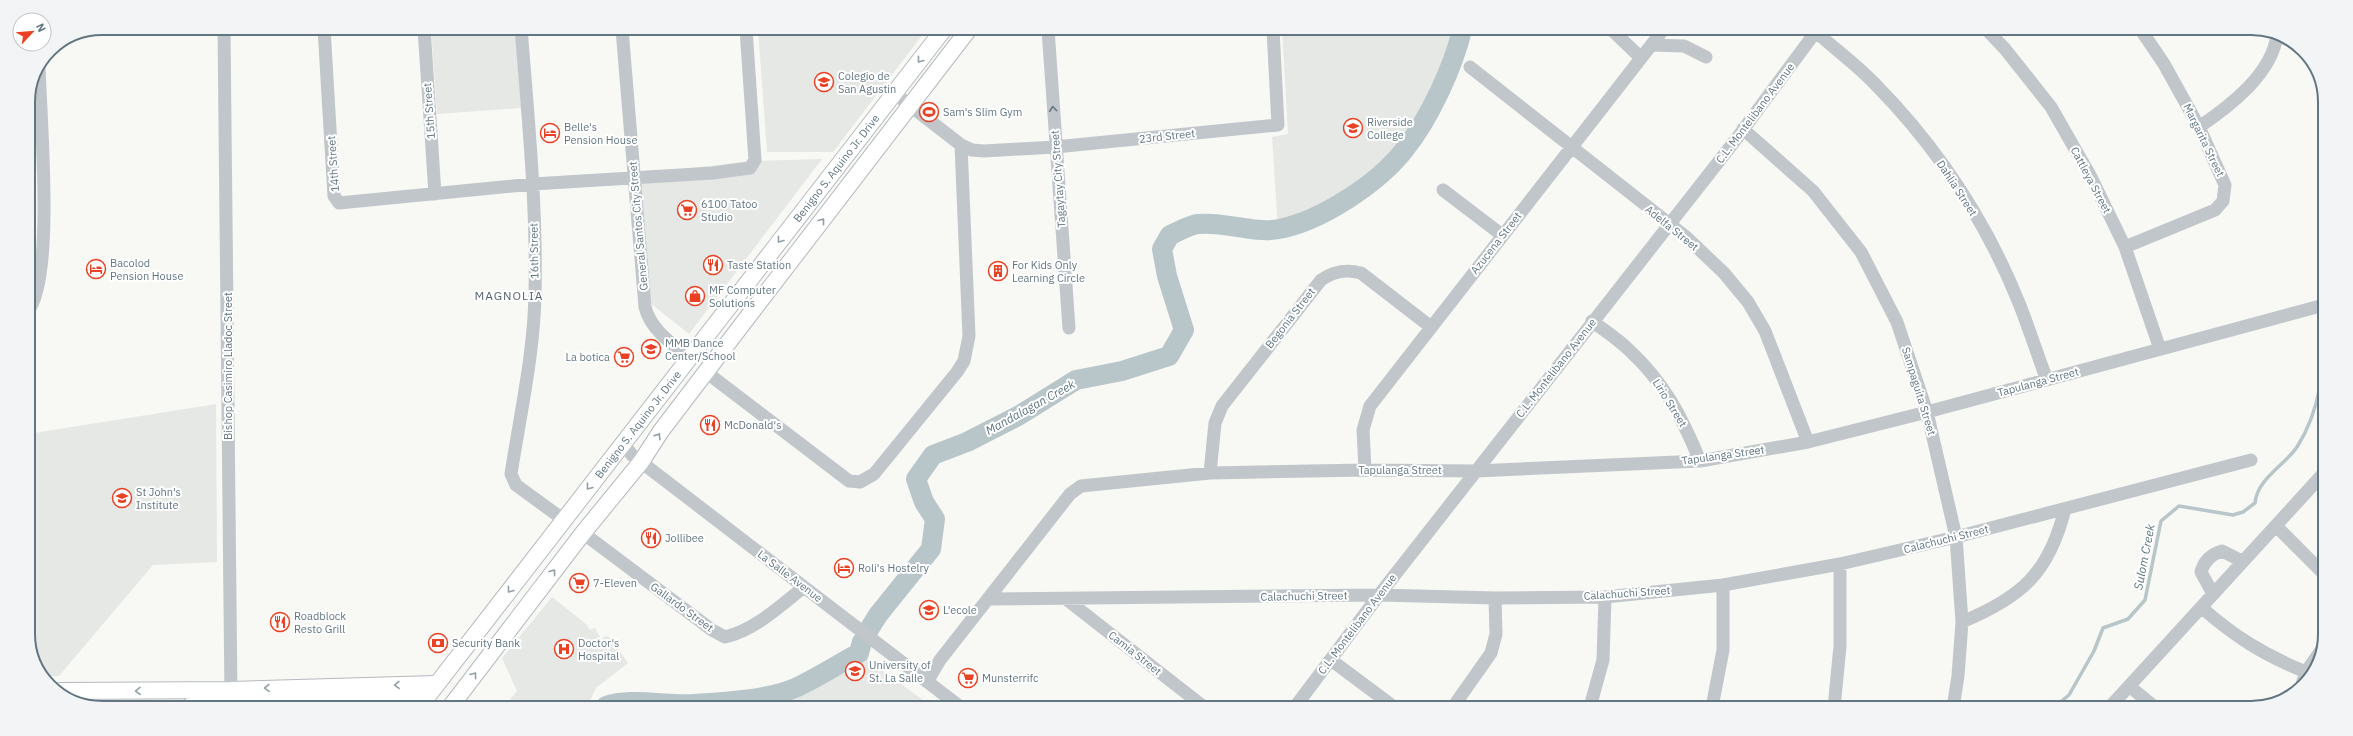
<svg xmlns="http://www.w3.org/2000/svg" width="2353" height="736" font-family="'IBM Plex Sans',sans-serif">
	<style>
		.built { fill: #e6e8e6 }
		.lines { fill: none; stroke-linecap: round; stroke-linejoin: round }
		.stream { stroke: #b8c6c9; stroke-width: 3.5 }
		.river { stroke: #b8c6c9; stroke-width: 20 }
		.major-casing { stroke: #b4babe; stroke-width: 18 }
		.minor { stroke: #c1c6ca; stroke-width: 13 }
		.major { stroke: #fff; stroke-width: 16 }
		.oneway { stroke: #919fa7 }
		.oneway2 { stroke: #627681 }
		.labels { text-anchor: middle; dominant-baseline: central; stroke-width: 4; stroke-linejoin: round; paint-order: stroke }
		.poi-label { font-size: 11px; fill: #627681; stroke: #fff; text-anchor: start }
		.street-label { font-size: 11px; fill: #627681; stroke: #fff }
		.neighbourhood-label { font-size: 12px; letter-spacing: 1px; fill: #54646c; stroke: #fff }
		.water-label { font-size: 12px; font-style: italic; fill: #5d767c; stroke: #fff }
		.rim { fill: none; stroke: #627681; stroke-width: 2 }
	</style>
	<rect width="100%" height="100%" fill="#f8f8f5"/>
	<path class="built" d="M431 28H515L521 108 437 114Z
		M758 29H927L833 152H767Z
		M1282 29 1462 30 1445 76 1423 122 1405 150 1377 177 1341 202 1305 222 1278 229 1272 137 1288 134Z
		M822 159 689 334 644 298 637 175 750 161Z
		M216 404 217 562 153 565 59 676H42L28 639V434Z
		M552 597 586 624 590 630 595 628 601 639 606 636 611 638 628 663 596 688 589 703 585 706H505L517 691 502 658Z
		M859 653 931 706H606L612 704 633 703 693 704 745 700 794 689Z"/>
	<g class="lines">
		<path class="stream" d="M2053 708 2069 695 2094 651 2103 628 2128 619 2145 600 2161 521 2179 506 2233 515 2243 512 2255 503C2257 479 2284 466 2297 447 2308 430 2316 407 2320 387 2322 378 2319 364 2324 357"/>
		<path class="river" d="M868 631 878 615 931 549 935 519 924 502 916 479 933 455 967 442 1018 416 1076 380 1122 371 1169 356 1184 330 1167 276 1162 249 1170 235C1178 232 1189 225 1198 224 1225 221 1253 234 1279 229 1321 221 1379 183 1405 149 1429 119 1453 68 1462 30
			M606 706C630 697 668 706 694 704 721 703 771 699 795 688 817 678 838 664 859 653L862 642"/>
		<defs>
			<g id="major">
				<path d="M60 691 231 690 436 684"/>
				<path d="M190 706 426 698"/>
				<path id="s1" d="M420 706 944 29"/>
				<path d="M451 706 583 533 641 462 661 431 747 318 969 29"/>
			</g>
		</defs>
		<use href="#major" class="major-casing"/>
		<path class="minor" d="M224 28 231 698
			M324 28 334 196 339 203 533 184 713 173 750 168 755 160 746 29
			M424 28 435 194
			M521 28C528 117 537 206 535 294 534 354 520 415 511 474L516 485 564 520
			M622 29 645 307C651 330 671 343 689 358
			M1048 29 1069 328
			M1612 30 1641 58
			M1987 30 2005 49 2051 107 2091 177 2125 247 2160 349
			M1816 32C1835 49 1857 65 1875 84 1936 146 1986 221 2019 303 2029 328 2037 354 2047 380
			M1651 45 1684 46 1706 57
			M1470 67 1685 236 1724 273 1748 302 1765 331 1808 442
			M894 93 961 145 972 150 984 151 1055 147 1278 125 1273 29
			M2199 127C2230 106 2272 74 2277 35
			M1743 129 1813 191 1861 252 1897 322 1927 412 1956 537 1962 622 1958 676 1953 708
			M1443 190 1502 235
			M2125 247 2215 210 2223 201 2225 185 2199 127 2164 64 2141 30
			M28 311C55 278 40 114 39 65
			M1592 321C1605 331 1618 339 1629 350 1664 382 1682 417 1700 461
			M706 372 849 481 860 482 874 474 957 372 964 361 969 336 961 145
			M623 443 632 455 959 706
			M1365 470 1363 430 1370 406 1663 30
			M1210 473 1215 423 1222 406 1321 280C1334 271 1346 269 1361 273L1431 327
			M2276 526 2323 573
			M583 533 712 630 725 637C755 630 780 606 804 587
			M2213 594 2201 572C2204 561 2212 554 2222 551L2242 561
			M989 599 1379 595 1495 598 1605 597 1723 585 1840 564 1956 537 2251 460
			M1066 599 1204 707
			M2201 607C2235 637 2264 655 2306 672
			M1962 622C2022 597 2049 573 2065 509
			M1331 660 1394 707
			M927 682 940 660 1070 494 1081 486 1210 473 1365 470 1476 471 1700 461 1808 442 1927 412 2324 305
			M2302 684 2306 672 2322 649
			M2129 686 2156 708
			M1295 707 1379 595 1734 142 1817 30
			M1453 707 1491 653 1496 634 1495 598
			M1590 707 1603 660 1605 597
			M1712 707 1723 650V585
			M1834 708 1840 646V564
			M2109 708 2323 474"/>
		<use href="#major" class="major"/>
	</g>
	<defs><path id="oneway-chevron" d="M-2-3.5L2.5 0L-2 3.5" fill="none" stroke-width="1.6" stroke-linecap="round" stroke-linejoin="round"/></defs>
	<g class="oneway">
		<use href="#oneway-chevron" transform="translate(920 60) rotate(128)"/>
		<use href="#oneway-chevron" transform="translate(822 221) rotate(-52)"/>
		<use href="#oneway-chevron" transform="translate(780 240) rotate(128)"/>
		<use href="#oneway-chevron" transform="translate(658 436) rotate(-57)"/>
		<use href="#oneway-chevron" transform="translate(589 487) rotate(128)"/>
		<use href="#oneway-chevron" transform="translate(553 572) rotate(-53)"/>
		<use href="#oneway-chevron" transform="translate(510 590) rotate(128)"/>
		<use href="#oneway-chevron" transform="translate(474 675) rotate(-53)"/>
		<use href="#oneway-chevron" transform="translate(397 685) rotate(179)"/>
		<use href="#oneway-chevron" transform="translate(267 688) rotate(177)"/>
		<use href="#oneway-chevron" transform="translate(138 691) rotate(179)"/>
	</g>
	<use class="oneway2" href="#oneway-chevron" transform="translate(1053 109) rotate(-94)"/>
	<defs>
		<symbol id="university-ring" viewBox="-11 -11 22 22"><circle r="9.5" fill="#fff" stroke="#ea4023" stroke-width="1.5"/><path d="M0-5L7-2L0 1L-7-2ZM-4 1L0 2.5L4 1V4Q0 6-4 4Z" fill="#ea4023"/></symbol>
		<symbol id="stadium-ring" viewBox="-11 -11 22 22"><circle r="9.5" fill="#fff" stroke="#ea4023" stroke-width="1.5"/><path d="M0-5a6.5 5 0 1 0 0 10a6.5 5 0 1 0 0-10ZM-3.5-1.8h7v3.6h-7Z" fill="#ea4023"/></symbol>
		<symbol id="hotel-ring" viewBox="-11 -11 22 22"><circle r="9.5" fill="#fff" stroke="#ea4023" stroke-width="1.5"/><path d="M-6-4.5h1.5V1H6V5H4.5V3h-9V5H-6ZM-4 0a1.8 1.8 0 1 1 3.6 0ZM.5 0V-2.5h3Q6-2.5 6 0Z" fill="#ea4023"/></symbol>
		<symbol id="supermarket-ring" viewBox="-11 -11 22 22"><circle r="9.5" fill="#fff" stroke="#ea4023" stroke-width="1.5"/><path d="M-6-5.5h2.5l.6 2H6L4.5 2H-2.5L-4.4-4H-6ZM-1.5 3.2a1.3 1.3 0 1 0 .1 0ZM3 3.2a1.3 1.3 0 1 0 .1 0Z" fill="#ea4023"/></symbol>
		<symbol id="restaurant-ring" viewBox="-11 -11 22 22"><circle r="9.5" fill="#fff" stroke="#ea4023" stroke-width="1.5"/><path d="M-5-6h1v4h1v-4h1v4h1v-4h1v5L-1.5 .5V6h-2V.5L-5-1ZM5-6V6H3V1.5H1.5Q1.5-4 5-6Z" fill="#ea4023"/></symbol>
		<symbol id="building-ring" viewBox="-11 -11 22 22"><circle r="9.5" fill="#fff" stroke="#ea4023" stroke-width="1.5"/><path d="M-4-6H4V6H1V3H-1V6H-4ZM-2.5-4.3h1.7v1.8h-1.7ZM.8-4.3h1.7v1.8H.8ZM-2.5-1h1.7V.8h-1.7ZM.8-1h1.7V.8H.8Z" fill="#ea4023"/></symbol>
		<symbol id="shop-ring" viewBox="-11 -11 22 22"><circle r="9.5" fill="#fff" stroke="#ea4023" stroke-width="1.5"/><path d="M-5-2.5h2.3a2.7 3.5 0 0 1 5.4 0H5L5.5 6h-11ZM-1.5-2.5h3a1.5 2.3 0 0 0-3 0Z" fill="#ea4023"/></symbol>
		<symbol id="school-ring" viewBox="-11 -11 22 22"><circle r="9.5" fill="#fff" stroke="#ea4023" stroke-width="1.5"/><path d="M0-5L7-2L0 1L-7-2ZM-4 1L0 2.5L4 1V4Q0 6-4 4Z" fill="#ea4023"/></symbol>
		<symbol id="bank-ring" viewBox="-11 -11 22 22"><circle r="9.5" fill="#fff" stroke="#ea4023" stroke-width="1.5"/><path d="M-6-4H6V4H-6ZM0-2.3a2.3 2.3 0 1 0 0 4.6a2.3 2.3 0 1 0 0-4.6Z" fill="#ea4023"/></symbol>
		<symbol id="hospital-ring" viewBox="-11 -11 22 22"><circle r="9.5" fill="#fff" stroke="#ea4023" stroke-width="1.5"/><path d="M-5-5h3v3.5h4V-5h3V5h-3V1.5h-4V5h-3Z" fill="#ea4023"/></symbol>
	</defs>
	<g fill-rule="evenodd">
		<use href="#university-ring" x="813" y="71" width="22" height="22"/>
		<use href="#stadium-ring" x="918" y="101" width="22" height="22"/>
		<use href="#university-ring" x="1342" y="117" width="22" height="22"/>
		<use href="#hotel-ring" x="539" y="122" width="22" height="22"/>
		<use href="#supermarket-ring" x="676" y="199" width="22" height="22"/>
		<use href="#restaurant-ring" x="702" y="254" width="22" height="22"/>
		<use href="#hotel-ring" x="85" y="258" width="22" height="22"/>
		<use href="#building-ring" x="987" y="260" width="22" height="22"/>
		<use href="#shop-ring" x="684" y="285" width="22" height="22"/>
		<use href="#school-ring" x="640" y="338" width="22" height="22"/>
		<use href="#supermarket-ring" x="613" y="346" width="22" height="22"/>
		<use href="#restaurant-ring" x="699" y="414" width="22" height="22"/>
		<use href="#school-ring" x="111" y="487" width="22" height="22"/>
		<use href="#restaurant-ring" x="640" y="527" width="22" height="22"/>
		<use href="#hotel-ring" x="833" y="557" width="22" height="22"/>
		<use href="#supermarket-ring" x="568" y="572" width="22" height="22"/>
		<use href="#school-ring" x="918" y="599" width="22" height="22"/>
		<use href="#restaurant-ring" x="269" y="611" width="22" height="22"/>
		<use href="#bank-ring" x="427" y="632" width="22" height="22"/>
		<use href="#hospital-ring" x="553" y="638" width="22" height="22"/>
		<use href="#university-ring" x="844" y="660" width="22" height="22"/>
		<use href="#supermarket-ring" x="957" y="667" width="22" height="22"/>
	</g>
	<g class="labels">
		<g class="poi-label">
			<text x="838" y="76">Colegio de<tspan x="838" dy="13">San Agustin</tspan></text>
			<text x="943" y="112">Sam's Slim Gym</text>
			<text x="1367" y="122">Riverside<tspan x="1367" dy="13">College</tspan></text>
			<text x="564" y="127">Belle's<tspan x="564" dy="13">Pension House</tspan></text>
			<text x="701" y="204">6100 Tatoo<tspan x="701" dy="13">Studio</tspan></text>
			<text x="110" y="263">Bacolod<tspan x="110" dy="13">Pension House</tspan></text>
			<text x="727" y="265">Taste Station</text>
			<text x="1012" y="265">For Kids Only<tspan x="1012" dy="13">Learning Circle</tspan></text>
			<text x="709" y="290">MF Computer<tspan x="709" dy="13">Solutions</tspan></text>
			<text x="665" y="343">MMB Dance<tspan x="665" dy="13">Center/School</tspan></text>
			<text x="610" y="357" text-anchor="end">La botica</text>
			<text x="724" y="425">McDonald's</text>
			<text x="136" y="492">St John's<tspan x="136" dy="13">Institute</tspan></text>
			<text x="665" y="538">Jollibee</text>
			<text x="858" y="568">Roli's Hostelry</text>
			<text x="593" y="583">7-Eleven</text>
			<text x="943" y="610">L'ecole</text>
			<text x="294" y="616">Roadblock<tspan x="294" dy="13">Resto Grill</tspan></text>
			<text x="452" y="643">Security Bank</text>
			<text x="578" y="643">Doctor's<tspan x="578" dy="13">Hospital</tspan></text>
			<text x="869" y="665">University of<tspan x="869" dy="13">St. La Salle</tspan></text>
			<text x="982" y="678">Munsterrifc</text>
		</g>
		<g class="street-label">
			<text transform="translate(429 111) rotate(-94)">15th Street</text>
			<text transform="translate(1755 113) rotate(-53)">C.L. Montelibano Avenue</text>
			<text transform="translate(1167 136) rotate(-6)">23rd Street</text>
			<text transform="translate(2204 140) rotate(64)">Margarita Street</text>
			<text transform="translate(333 164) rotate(-94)">14th Street</text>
			<text stroke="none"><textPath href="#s1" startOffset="680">Benigno S. Aquino Jr. Drive</textPath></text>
			<text transform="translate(1058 179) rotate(-94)">Tagaytay City Street</text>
			<text transform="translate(2091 180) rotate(62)">Cattleya Street</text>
			<text transform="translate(1957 188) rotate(57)">Dahlia Street</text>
			<text transform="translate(638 226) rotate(-95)">General Santos City Street</text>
			<text transform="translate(1672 228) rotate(39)">Adelfa Street</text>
			<text transform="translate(1496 243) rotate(-52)">Azucena Street</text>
			<text transform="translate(534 251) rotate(-91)">16th Street</text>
			<text transform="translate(1290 318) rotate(-52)">Begonia Street</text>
			<text transform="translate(228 366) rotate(-90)">Bishop Casimiro Lladoc Street</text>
			<text transform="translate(1556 368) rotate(-52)">C.L. Montelibano Avenue</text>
			<text transform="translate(2038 382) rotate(-15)">Tapulanga Street</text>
			<text transform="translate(1919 391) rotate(73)">Sampaguita Street</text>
			<text transform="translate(1670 403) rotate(58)">Lirio Street</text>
			<text stroke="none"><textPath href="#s1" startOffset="356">Benigno S. Aquino Jr. Drive</textPath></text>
			<text transform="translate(1723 455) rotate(-8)">Tapulanga Street</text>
			<text x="1400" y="470">Tapulanga Street</text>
			<text transform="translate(1946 539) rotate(-14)">Calachuchi Street</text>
			<text transform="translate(790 576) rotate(37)">La Salle Avenue</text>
			<text transform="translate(1627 593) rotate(-4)">Calachuchi Street</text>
			<text transform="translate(1304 596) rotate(-1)">Calachuchi Street</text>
			<text transform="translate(682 607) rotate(36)">Gallardo Street</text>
			<text transform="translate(1357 624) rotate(-53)">C.L. Montelibano Avenue</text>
			<text transform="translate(1135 653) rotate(38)">Camia Street</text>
		</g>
		<g class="neighbourhood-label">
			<text x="509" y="295">MAGNOLIA</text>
		</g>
		<g class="water-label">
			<text transform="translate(1030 407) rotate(-29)">Mandalagan Creek</text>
			<text transform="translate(2144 557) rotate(-79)">Sulom Creek</text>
		</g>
	</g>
	<path d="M0 0H2353V736H0ZM102 35H2251A67 67 0 0 1 2318 102V634A67 67 0 0 1 2251 701H102A67 67 0 0 1 35 634V102A67 67 0 0 1 102 35Z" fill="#f2f4f5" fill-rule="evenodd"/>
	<path class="rim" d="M102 35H2251A67 67 0 0 1 2318 102V634A67 67 0 0 1 2251 701H102A67 67 0 0 1 35 634V102A67 67 0 0 1 102 35Z"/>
	<g transform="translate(32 32) rotate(64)"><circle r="19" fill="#ffffff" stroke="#c0c8cd"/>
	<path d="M0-3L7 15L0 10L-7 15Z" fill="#ea4023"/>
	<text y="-6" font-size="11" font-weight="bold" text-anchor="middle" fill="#627681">N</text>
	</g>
</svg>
